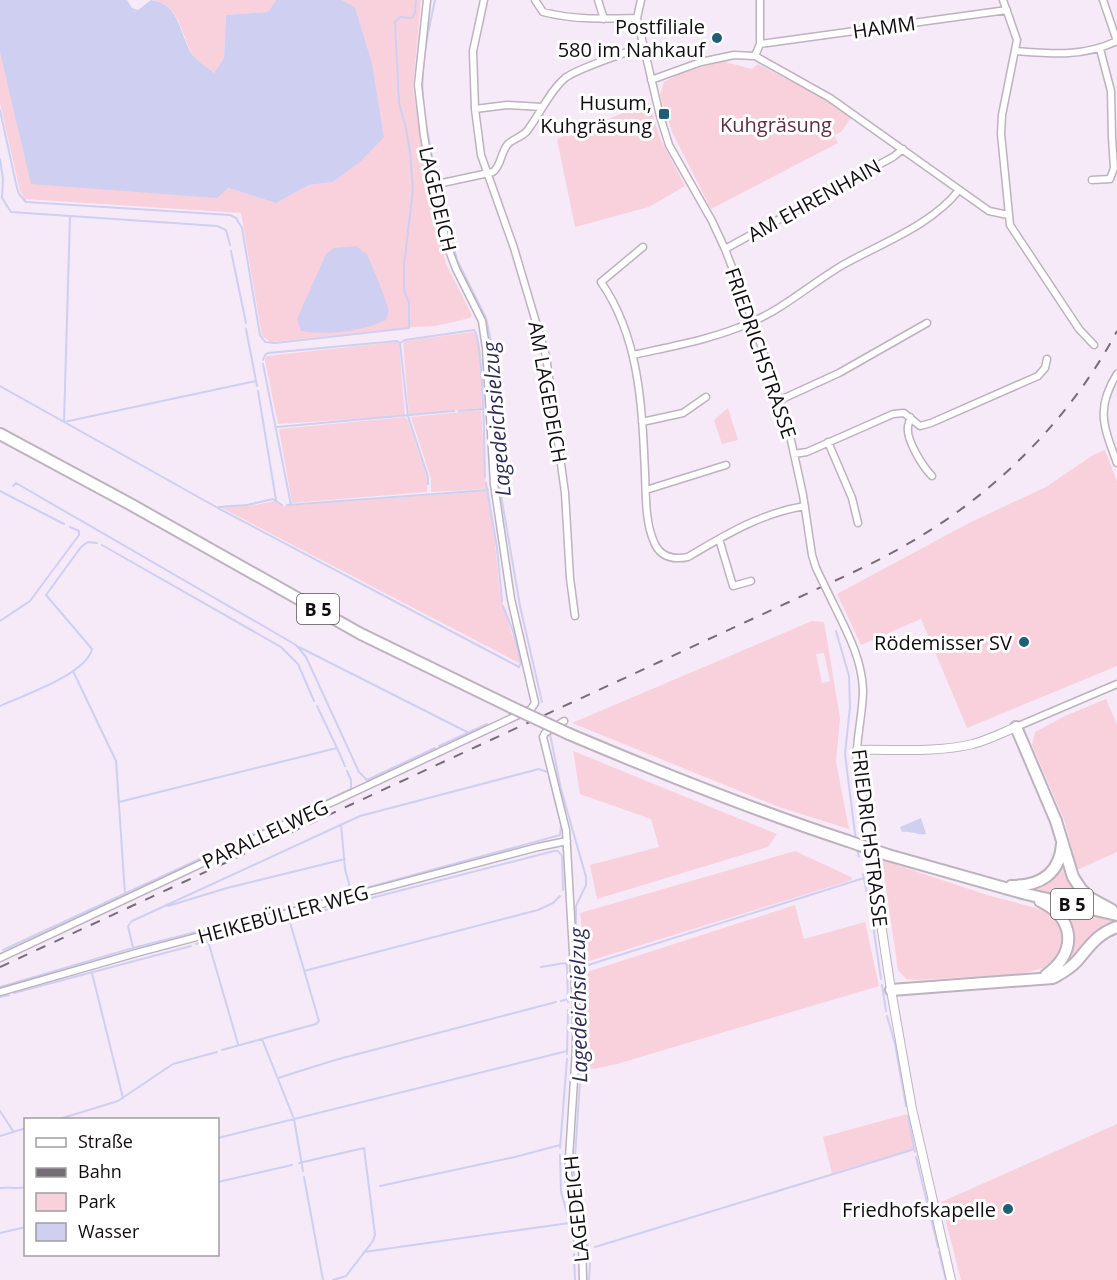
<svg xmlns="http://www.w3.org/2000/svg" width="1117" height="1280" font-family="'Open Sans',sans-serif">
	<style>
		.green { fill: #f8d1dc; fill-rule: evenodd }
		.water { fill: #cecff1 }
		.lines { fill: none; stroke-linecap: round; stroke-linejoin: round }
		.stream { stroke: #cecff1; stroke-width: 2 }
		.minor-casing { stroke: #bdb2be; stroke-width: 9 }
		.tertiary-casing { stroke: #bdb2be; stroke-width: 10 }
		.trunk-casing { stroke: #bdb2be; stroke-width: 14 }
		.minor { stroke: #fff; stroke-width: 6 }
		.tertiary { stroke: #fff; stroke-width: 8 }
		.trunk { stroke: #fff; stroke-width: 10 }
		.rail { stroke: #766e76; stroke-width: 2; stroke-dasharray: 10 10; stroke-linecap: butt }
		.minor-bridge-casing { stroke: #bdb2be; stroke-width: 9; stroke-linecap: butt }
		.trunk-bridge-casing { stroke: #bdb2be; stroke-width: 14; stroke-linecap: butt }
		.minor-bridge { stroke: #fff; stroke-width: 6 }
		.trunk-bridge { stroke: #fff; stroke-width: 10 }
		.poi-dot { fill: #215d75; stroke: #fff; stroke-width: 2 }
		.labels { text-anchor: middle; dominant-baseline: central; stroke-width: 6; stroke-linejoin: round; paint-order: stroke }
		.shield { fill: #fff; stroke: #585658; stroke-width: 1.5 }
		.shield-label { font-size: 18px; font-weight: bold; fill: #110d11 }
		.poi-label { font-size: 20px; fill: #110d11; stroke: #fff; text-anchor: end }
		.street-label { font-size: 20px; fill: #110d11; stroke: #fff }
		.park-label { font-size: 20px; fill: #612e40; stroke: #fff }
		.water-label { font-size: 21px; font-style: italic; fill: #2d2a56; stroke: #fff }
	</style>
	<rect width="100%" height="100%" fill="#f6eaf8"/>
	<path class="green" d="M154 0H276L268 12 226 15 224 58 214 73C207 67 197 61 192 53 180 33 181 7 154 0Z
		M342 0H421L413 88 428 185 446 264 472 315 470 318 436 326 414 327 271 342 262 336 241 213 25 199 20 191 0 103V52L2 57 228 188 276 203 309 185 334 182 384 137 372 63 355 7Z
		M722 61 752 69 758 64 828 101 851 118 841 132 834 135 838 143 711 209 672 132 660 95 664 82 679 74Z
		M649 103 660 138 685 186 649 207 575 227 557 139Z
		M473 332C483 340 481 393 482 408L409 415 403 343 405 341Z
		M396 342 399 343 405 416 278 424 265 361 266 356Z
		M728 408 738 440 722 444 714 420Z
		M481 410 486 489 431 492V479L411 417Z
		M405 417 408 420 427 477V492L292 503 279 429Z
		M1105 450 1117 482V666L967 728 921 619 861 645 837 594 969 523 1046 487 1093 455Z
		M487 491 495 543 500 595 521 664 222 508 256 505 274 501 283 506Z
		M812 621 824 622 826 633 840 718 836 762 849 829 779 807 572 723ZM824 653 830 681 822 683 816 654Z
		M1106 699 1117 725V852L1077 870 1065 822 1032 745 1035 732 1065 716Z
		M573 751 777 834 768 847 597 899 590 865 659 847 651 819 580 794Z
		M795 851 851 877 852 880 586 962 580 913Z
		M1065 858 1093 905 1027 889Z
		M882 860 987 895 1043 910 1054 917 1060 926 1064 938 1060 956 1043 968 1022 974 917 980 906 979 898 970Z
		M795 905 804 939 865 922 879 986 617 1064 594 1069 586 1067 587 972Z
		M1052 905 1117 920V923L1054 973 1070 951Z
		M907 1114 914 1149 832 1173 823 1137Z
		M1117 1124V1280H961L941 1202Z"/>
	<path class="water" d="M0 0H127L132 8 138 10 151 0C180 3 179 34 192 54 197 61 207 67 214 73L224 58 226 15 268 12 276 0H342L355 7 372 63 384 137 361 161 333 182 309 185 276 203 228 188 217 198 31 184 0 52Z
		M356 246 367 254 380 285 389 311 386 320C360 332 329 335 301 331L297 319 326 254 334 248Z
		M921 818 926 834C921 836 912 831 902 832L900 827Z"/>
	<g class="lines">
		<path class="stream" d="M423 100C420 66 428 33 435 0
			M0 110 17 188 19 194 26 202 230 215 236 218 242 228 260 335 265 342 275 343 409 328
			M425 118 436 179 457 260 486 318 492 346 499 483 520 606 542 702
			M0 159 3 179 2 198 11 212 217 226 226 230 230 245
			M70 216 64 422 256 381
			M231 251 246 323
			M409 328V303L404 290V265L413 189 410 153 406 128 399 103 395 22 400 17 412 18 415 13 416 0
			M246 329 257 386
			M400 344 408 416 428 477V484
			M263 360 265 355 268 353 397 341 400 343 405 340 474 330C484 341 484 453 485 477
			M263 364 291 505
			M0 386 218 508 519 667 521 663 513 631 503 606
			M258 391 276 500
			M459 411 482 409
			M277 427 454 411
			M486 483 497 548 502 601
			M13 486 16 483 296 645 306 657 359 772 367 780 435 748
			M0 491 64 524
			M287 505 488 490
			M219 507 247 505 273 499 282 505
			M102 545 281 647 298 664 314 701
			M0 621 30 601 79 535V531L70 527
			M836 631 849 676 850 707 845 754 856 841
			M299 647 467 732
			M73 671 116 761 125 894
			M0 706C22 696 87 674 92 649L46 595 81 547 88 542 97 543
			M317 706 337 748
			M550 734 561 789 586 877V885L576 906V926L581 967 582 1050 574 1173 577 1200 584 1217 590 1265 589 1280
			M439 746 487 724
			M119 802 337 748 345 766
			M341 824 345 869 351 891
			M857 849 859 857
			M863 874 870 908
			M168 906 227 888 345 859
			M300 906 560 835 561 825 549 777
			M872 918 881 979
			M286 920 554 851H558L562 856 563 890
			M208 941 238 1044
			M196 944 281 921
			M133 948 128 926 132 921 360 816 539 769 547 772
			M3 950 351 789V780L347 771
			M588 965 864 878
			M541 967 565 963 567 965 568 1002
			M304 971 538 910 553 903 560 896
			M92 973 123 1098
			M882 985 886 1011
			M0 987 133 948 295 907
			M14 993 191 946
			M0 997 9 995
			M561 1001 568 999
			M887 1016 895 1044 906 1106
			M262 1039 294 1119 303 1171
			M222 1050 316 1024 319 1021 289 919
			M567 1054 568 1010
			M278 1078 335 1060 556 1002
			M0 1111 13 1131
			M908 1116 915 1152
			M56 1120 118 1101 173 1064 217 1052
			M0 1136 26 1128
			M218 1138 567 1051
			M560 1148 567 1059
			M560 1155 561 1192 573 1234 575 1250
			M916 1157 938 1247
			M299 1163 364 1148 375 1235 373 1241 346 1276 333 1280
			M304 1177 323 1280
			M218 1182 292 1165
			M380 1186 515 1157 560 1145
			M0 1188C9 1187 16 1189 26 1187
			M0 1233 26 1227
			M595 1247 915 1149
			M364 1252 569 1223
			M939 1252 946 1280
			M574 1254 575 1280"/>
		<defs>
			<path id="minor" d="M484 0 473 51 475 109 481 155 514 248 546 356 565 493 570 578 575 616
				M535 0 543 12C573 20 606 19 637 18
				M598 0 604 19
				M641 0 637 18 660 116 669 145 712 221 725 249 753 322 787 422 803 495 812 555 816 568
				M1003 0 1017 40 1002 115 1001 134 1010 225 1079 329 1094 345
				M1103 0 1117 41
				M760 44 1007 10
				M1016 51C1053 54 1083 57 1117 41
				M755 56 760 44V0
				M651 80 701 62 734 55 755 56 830 98 989 211 1008 215
				M475 109 507 105 542 107
				M1092 180 1110 179 1114 168 1112 138 1111 91 1100 49
				M433 185 493 172C502 165 500 153 508 144 513 139 522 137 527 131 540 114 549 92 565 78 580 67 624 54 643 46
				M643 247 601 282C640 338 642 408 645 473 646 495 645 522 654 542 660 557 673 560 688 557 725 535 761 513 805 506
				M725 249 893 157 903 149
				M633 355C673 346 714 339 752 322 784 308 811 284 841 266 879 244 931 226 959 190
				M1117 374C1095 409 1104 427 1117 463
				M780 400 839 373 927 323
				M910 417C910 421 908 424 908 427 906 440 923 467 932 476
				M642 422 683 413 706 397
				M828 442 852 498 858 523
				M794 454 807 452 893 414 904 413 920 426 931 423 1038 376 1045 368 1047 359
				M646 490 726 465
				M719 539 733 586 751 581
				M833 603C846 630 862 658 863 690 863 710 858 730 857 750
				M564 721 545 733 543 737 566 830 576 1006V1049L568 1173 571 1197 579 1222 582 1241 583 1280
				M1016 727 1117 684
				M0 958 531 709 535 703 511 599 494 484 486 348 482 321 456 269 447 245 433 185 424 136 418 85 427 0
				M0 992 140 952 538 847 567 841"/>
			<path id="tertiary" d="M951 1280 912 1109 891 990 858 771 857 750C896 749 935 753 973 744 988 740 1002 733 1016 727"/>
			<path id="trunk" d="M0 434 130 504 361 634 511 707
				M1016 727 1056 821 1073 877 1081 889 1090 898 1112 910
				M569 734C661 773 753 810 848 841
				M888 855 1026 894 1117 915
				M1011 886C1040 886 1060 874 1062 844
				M1040 901C1075 918 1078 952 1046 975
				M891 990 1053 978C1062 973 1070 969 1077 961 1089 947 1098 933 1117 927"/>
		</defs>
		<use href="#minor" class="minor-casing"/>
		<use href="#tertiary" class="tertiary-casing"/>
		<use href="#trunk" class="trunk-casing"/>
		<use href="#minor" class="minor"/>
		<use href="#tertiary" class="tertiary"/>
		<use href="#trunk" class="trunk"/>
		<path class="rail" d="M0 967 789 602C831 582 875 564 916 539 999 490 1072 416 1117 331"/>
		<defs>
			<path id="minor-bridge" d="M816 568 833 603"/>
			<path id="trunk-bridge" d="M511 707 569 734
				M848 841 888 855"/>
		</defs>
		<use href="#minor-bridge" class="minor-bridge-casing"/>
		<use href="#trunk-bridge" class="trunk-bridge-casing"/>
		<use href="#minor-bridge" class="minor-bridge"/>
		<use href="#trunk-bridge" class="trunk-bridge"/>
	</g>
	<g class="poi-dot">
		<circle cx="717" cy="38" r="6"/>
		<rect x="658" y="108" width="12" height="12" rx="3"/>
		<circle cx="1024" cy="642" r="6"/>
		<circle cx="1008" cy="1209" r="6"/>
	</g>
	<g class="labels">
		<g class="shield">
			<rect x="297" y="594" width="42" height="30" rx="4.5"/>
			<rect x="1051" y="889" width="42" height="30" rx="4.5"/>
		</g>
		<g class="shield-label">
			<text x="318" y="609">B 5</text>
			<text x="1072" y="904">B 5</text>
		</g>
		<g class="poi-label">
			<text x="705" y="26">Postfiliale<tspan x="705" dy="23">580 im Nahkauf</tspan></text>
			<text x="652" y="102">Husum,<tspan x="652" dy="23">Kuhgräsung</tspan></text>
			<text x="1012" y="642">Rödemisser SV</text>
			<text x="996" y="1209">Friedhofskapelle</text>
		</g>
		<g class="street-label">
			<text transform="translate(884 27) rotate(-8)">HAMM</text>
			<text transform="translate(438 199) rotate(77)">LAGEDEICH</text>
			<text transform="translate(814 200) rotate(-29)">AM EHRENHAIN</text>
			<text transform="translate(761 353) rotate(71)">FRIEDRICHSTRASSE</text>
			<text transform="translate(548 392) rotate(80)">AM LAGEDEICH</text>
			<text transform="translate(265 834) rotate(-25)">PARALLELWEG</text>
			<text transform="translate(870 838) rotate(83)">FRIEDRICHSTRASSE</text>
			<text transform="translate(283 914) rotate(-15)">HEIKEBÜLLER WEG</text>
			<text transform="translate(576 1209) rotate(-96)">LAGEDEICH</text>
		</g>
		<g class="park-label">
			<text x="776" y="124">Kuhgräsung</text>
		</g>
		<g class="water-label">
			<text transform="translate(496 419) rotate(-95)">Lagedeichsielzug</text>
			<text transform="translate(578 1005) rotate(-91)">Lagedeichsielzug</text>
		</g>
	</g>
	<rect x="24" y="1118" width="195" height="138" fill="#ffffff" stroke="#a09ea0" stroke-width="1.5"/>
	<rect x="36" y="1138" width="30" height="9" fill="#ffffff" stroke="#a09ea0" stroke-width="1.5"/>
	<text x="78" y="1148" font-size="18" fill="#110d11">Straße</text>
	<rect x="36" y="1168" width="30" height="9" fill="#766e76" stroke="#a09ea0" stroke-width="1.5"/>
	<text x="78" y="1178" font-size="18" fill="#110d11">Bahn</text>
	<rect x="36" y="1193" width="30" height="18" fill="#f8d1dc" stroke="#a09ea0" stroke-width="1.5"/>
	<text x="78" y="1208" font-size="18" fill="#110d11">Park</text>
	<rect x="36" y="1223" width="30" height="18" fill="#cecff1" stroke="#a09ea0" stroke-width="1.5"/>
	<text x="78" y="1238" font-size="18" fill="#110d11">Wasser</text>
</svg>
